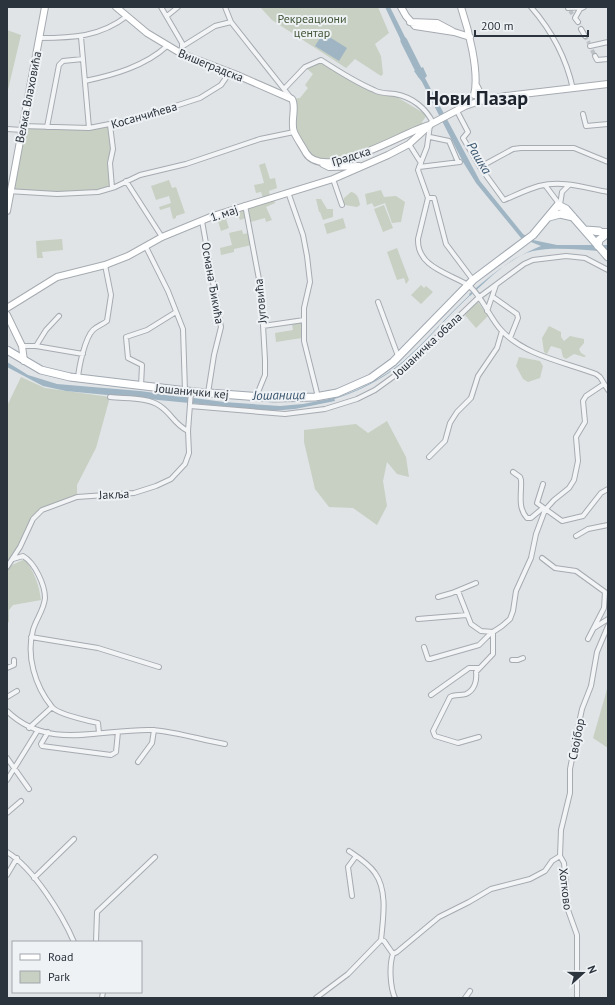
<svg xmlns="http://www.w3.org/2000/svg" width="615" height="1005" font-family="'PT Sans',sans-serif">
	<style>
		.green { fill: #c7d0c2 }
		.water { fill: #9fb5c4 }
		.lines { fill: none; stroke-linecap: round; stroke-linejoin: round }
		.stream { stroke: #9fb5c4; stroke-width: 1 }
		.river { stroke: #9fb5c4; stroke-width: 7 }
		.street-tunnel { stroke: #bcc1c5; stroke-width: 4; stroke-dasharray: 4 2; stroke-linecap: butt }
		.street-casing { stroke: #a6abb1; stroke-width: 6 }
		.secondary-casing { stroke: #a6abb1; stroke-width: 8 }
		.primary-casing { stroke: #a1a9b2; stroke-width: 9 }
		.street { stroke: #f2f4f6; stroke-width: 4 }
		.secondary { stroke: #fff; stroke-width: 6 }
		.primary { stroke: #fff; stroke-width: 7 }
		.labels { text-anchor: middle; dominant-baseline: central; stroke-width: 4; stroke-linejoin: round; paint-order: stroke }
		.park-label { font-size: 12px; fill: #425739; stroke: #eff2f5 }
		.street-label { font-size: 12px; fill: #2b333d; stroke: #eff2f5 }
		.water-label { font-size: 13px; font-style: italic; fill: #39556d; stroke: #eff2f5 }
		.town-label { font-size: 20px; font-weight: bold; fill: #1d242e; stroke: #eff2f5 }
	</style>
	<rect width="100%" height="100%" fill="#e0e4e7"/>
	<path class="green" d="M260 7H378L389 33 375 44 381 56 383 74 381 76 355 59 346 68 272 20Z
		M7 30 21 35 7 94Z
		M321 60 332 70 371 91 395 96 427 115 422 122 423 127 336 162 315 161 294 132 292 99 300 98 308 88 305 85 313 74 305 67Z
		M109 125 112 188 85 193 11 191 22 126 89 128Z
		M265 163 270 179 275 178 277 188 269 191 270 196 263 198 261 192 256 193 254 185 264 183 259 165Z
		M169 180 172 188 176 187 185 213 176 216V218L173 219 170 207 160 210 159 207 171 203 169 196 156 200 151 186Z
		M381 190 384 197 396 196 405 202 401 222 392 223 385 203 374 207 372 203 367 205 365 194Z
		M351 192C357 193 359 198 360 205L357 207 345 205 343 202 344 198Z
		M274 198 275 203 266 207 272 220 266 222 265 218 250 222 247 207Z
		M316 199H321L327 209H333V217L323 220 320 212H319Z
		M384 205 393 228 383 232 374 209Z
		M244 209 246 218 240 220 238 215 226 219 229 228 221 231 217 218Z
		M343 218 346 228 327 234 324 224Z
		M242 230 243 234 249 233 252 245 234 249V252L221 255 220 248 232 245 229 233Z
		M62 239 63 250 42 252 43 258H37L36 241Z
		M397 248 409 280 406 284 404 278 397 280 387 252Z
		M421 285 424 288 426 286 433 292 421 304 411 295Z
		M478 302 488 316 476 328 464 314Z
		M303 322 302 338 276 342 275 333 293 330 292 324Z
		M549 326 561 332V337L564 341 570 336 584 339V343L579 349 581 353 586 356 584 357 574 354 566 359 563 357 561 349 551 346 547 354 544 352 542 338Z
		M519 357 540 361 543 366 540 378 528 382 523 379 516 366Z
		M21 377 45 388 110 397 96 448 77 485V497L37 514 24 541 7 567V406Z
		M387 421 406 457 409 477 397 474 387 462 383 481 387 506 377 525 353 508 329 507 315 489 304 442V430L356 424 368 433Z
		M25 559C34 572 39 584 41 600L13 605 9 610V622L7 623V570L12 565Z
		M608 686V748L593 738Z"/>
	<path class="water" d="M385 7H390L411 49 406 51Z
		M323 33 347 48 339 61 315 46Z
		M419 65 421 68 423 67 427 76 425 78 480 181 523 234 533 240 557 245H608V251C584 251 557 246 533 251 509 257 488 280 470 296L469 294C491 275 513 257 541 246L521 238 476 183 463 162 422 82 414 71 416 70 415 68Z
		M7 362 28 375 57 384 140 391 224 402 280 406 303 404 334 398 335 401 295 409 271 411 66 391 43 386 7 367Z"/>
	<g class="lines">
		<path class="stream" d="M333 399C359 391 382 379 403 362 427 341 447 316 470 295"/>
		<path class="river" d="M404 41 421 75"/>
		<path class="street-tunnel" d="M570 11 574 16
			M585 36 589 43
			M592 50 595 56"/>
		<defs>
			<path id="street" d="M161 7 182 43V54
				M225 7 231 22
				M531 7C552 31 566 57 573 89
				M568 8 583 7
				M167 16 178 7
				M578 22 575 18 580 9 584 7
				M581 29 585 36
				M81 37 89 128
				M40 38C72 38 100 37 127 16
				M183 46 215 26 231 22 291 98
				M590 46 608 42
				M595 56 597 60 608 59
				M85 81C114 75 145 66 167 46
				M285 88 305 67 321 60C338 71 355 82 374 90 381 94 388 93 395 94 412 97 426 108 433 123
				M457 111 468 132 463 138 480 167 504 200C516 195 528 189 539 186 563 180 585 188 608 192
				M583 114 586 126 608 124
				M110 125 113 149 110 163 112 188
				M22 126 89 128 135 119 200 98 221 85 230 72
				M47 127 59 65 63 61 83 59
				M7 129 22 130
				M430 137 449 141 458 162
				M409 144 421 163
				M419 167 460 162
				M480 167 513 149 521 148H574L608 162
				M333 179 342 205
				M126 181 162 237
				M545 185 560 205
				M7 191 57 194 98 192 115 187 140 175 186 164 260 139 294 132
				M288 192 303 235 307 256 310 282 304 308V341L318 397
				M428 198 418 239C417 267 448 273 468 285 481 294 490 319 502 331 526 356 565 362 596 374L600 377 608 390
				M428 198H434L446 244 473 280
				M428 198 418 170 427 147 430 125
				M245 205 261 290 265 360V375L256 397
				M560 205 562 192 569 185
				M202 221 221 327 214 355 208 393
				M146 247 168 291 183 329 185 391
				M493 297 517 314 518 318 510 338
				M378 302 398 356
				M487 311 496 285
				M263 326 304 320
				M22 346H36L83 354
				M36 346 46 330 59 316
				M78 378C79 366 85 338 93 330 97 326 102 325 107 321L111 295 105 265
				M141 386 142 365 128 358 126 337 147 330 176 312
				M110 397C126 399 147 397 160 406 172 414 174 424 188 431
				M190 406 285 414 325 409 357 399 375 390 404 369 478 298 524 264 533 260 566 256 585 258 608 270
				M429 457 445 441 450 423 457 412 471 398 478 376 497 348 502 331
				M513 472 520 477 521 480C522 493 517 507 527 518H531L543 508
				M543 484 537 503 562 521 583 516 601 493 608 489
				M576 536 588 529 608 525
				M542 558 555 568 576 571 605 592 604 608 588 639
				M13 559 23 556C35 563 45 585 45 598 44 610 36 619 33 630 26 656 35 686 52 707 57 714 89 721 98 723L99 733
				M7 567 20 547 33 519 42 510 77 497 134 493 156 486 171 479 185 464 189 453 188 431 191 391
				M458 591 471 624 481 631 493 632 502 626 510 619 513 611 516 591 531 558 536 534 545 510 554 500 569 488 574 480 578 461 576 437 585 422 583 401 586 396 604 384
				M438 597 452 593 476 583
				M418 619 467 615
				M594 628 608 619
				M31 637 98 648 159 667
				M424 647 428 659H430L479 645 492 632
				M512 660H518L523 658
				M7 668 14 665V660
				M431 695 469 668H479
				M7 697 17 691
				M7 711C49 752 102 728 153 730 177 732 202 740 225 744
				M29 728 52 707
				M48 732 41 744 42 746 111 755 116 752 118 732
				M479 737 458 743 435 736 433 731 450 697C455 694 461 696 466 694 475 690 477 680 476 672L493 654V632
				M7 758 29 789
				M138 762 152 743 154 730
				M7 780 38 730
				M7 813 21 801
				M349 851C358 857 369 864 375 873 388 891 383 919 381 940
				M7 852C33 868 62 914 74 942
				M560 856 561 830 570 793V769L579 723 582 709 591 686 597 652 608 626
				M560 856 564 863 568 910 577 935V998
				M7 875 17 858
				M34 878 74 839
				M352 896 348 867 356 856
				M96 942 97 912 155 857
				M393 954C389 965 390 987 395 998
				M102 998 103 992
				M316 998 348 974 381 940 384 941 393 954 397 952 439 917 469 902 491 889 530 879 545 871 552 861 560 856
				M465 998 470 991"/>
			<path id="secondary" d="M116 7 147 33 182 54 237 75 292 99C297 107 290 122 294 132 297 139 303 147 306 153 325 183 404 131 430 125
				M401 7 406 16 415 26 454 32 470 37
				M461 7C468 28 480 73 474 95
				M410 22 437 23 452 31
				M476 85 482 97 478 102
				M480 101 506 96 608 84
				M323 164 329 167 359 166
				M7 211 45 7
				M596 232H608
				M7 308 57 277 105 265 128 256 162 237 213 216 333 179 388 155 409 144 431 124 465 106 477 102
				M7 315 22 346 24 361"/>
			<path id="primary" d="M549 217 560 214 573 217
				M585 230 599 231
				M598 246 599 240 604 236
				M7 350 41 370 70 377 195 392 274 398 315 397 337 393 371 378 393 362 473 280 533 235 558 205 566 209 608 257"/>
		</defs>
		<use href="#street" class="street-casing"/>
		<use href="#secondary" class="secondary-casing"/>
		<use href="#primary" class="primary-casing"/>
		<use href="#street" class="street"/>
		<use href="#secondary" class="secondary"/>
		<use href="#primary" class="primary"/>
	</g>
	<g class="labels">
		<g class="park-label">
			<text x="312" y="18">Рекреациони<tspan x="312" dy="14">центар</tspan></text>
		</g>
		<g class="street-label">
			<text transform="translate(211 65) rotate(22)">Вишеградска</text>
			<text transform="translate(28 97) rotate(-79)">Вељка Влаховића</text>
			<text transform="translate(144 115) rotate(-16)">Косанчићева</text>
			<text transform="translate(351 156) rotate(-17)">Градска</text>
			<text transform="translate(224 213) rotate(-19)">1. мај</text>
			<text transform="translate(213 283) rotate(80)">Османа Ђикића</text>
			<text transform="translate(260 301) rotate(-95)">Југовића</text>
			<text transform="translate(427 345) rotate(-43)">Јошаничка обала</text>
			<text transform="translate(192 391) rotate(5)">Јошанички кеј</text>
			<text transform="translate(114 494) rotate(-3)">Јакља</text>
			<text transform="translate(576 739) rotate(-79)">Својбор</text>
			<text transform="translate(566 889) rotate(83)">Хотково</text>
		</g>
		<g class="water-label">
			<text transform="translate(479 158) rotate(59)">Рашка</text>
			<text transform="translate(279 395) rotate(-1)">Јошаница</text>
		</g>
		<g class="town-label">
			<text x="477" y="98">Нови Пазар</text>
		</g>
	</g>
	<rect width="615" height="1005" fill="none" stroke="#2b333d" stroke-width="16"/>
	<rect x="12" y="941" width="130" height="52" fill="#eff2f5" stroke="#a1a6ab"/>
	<rect x="20" y="954" width="20" height="6" fill="#ffffff" stroke="#a1a6ab"/>
	<text x="48" y="961" font-size="12" fill="#2b333d">Road</text>
	<rect x="20" y="971" width="20" height="12" fill="#c7d0c2" stroke="#a1a6ab"/>
	<text x="48" y="981" font-size="12" fill="#2b333d">Park</text>
	<g transform="translate(583 973) rotate(69)" stroke="#eff2f5" stroke-width="3" paint-order="stroke">
	<path d="M0-3L7 15L0 10L-7 15Z" fill="#2b333d"/>
	<text y="-6" font-size="11" font-weight="bold" text-anchor="middle" fill="#2b333d">N</text>
	</g>
	<path d="M475 30v6h113v-6" fill="none" stroke="#2b333d" stroke-width="2"/>
	<text x="481" y="30" font-size="12" fill="#2b333d" stroke="#eff2f5" stroke-width="3" paint-order="stroke">200 m</text>
</svg>
